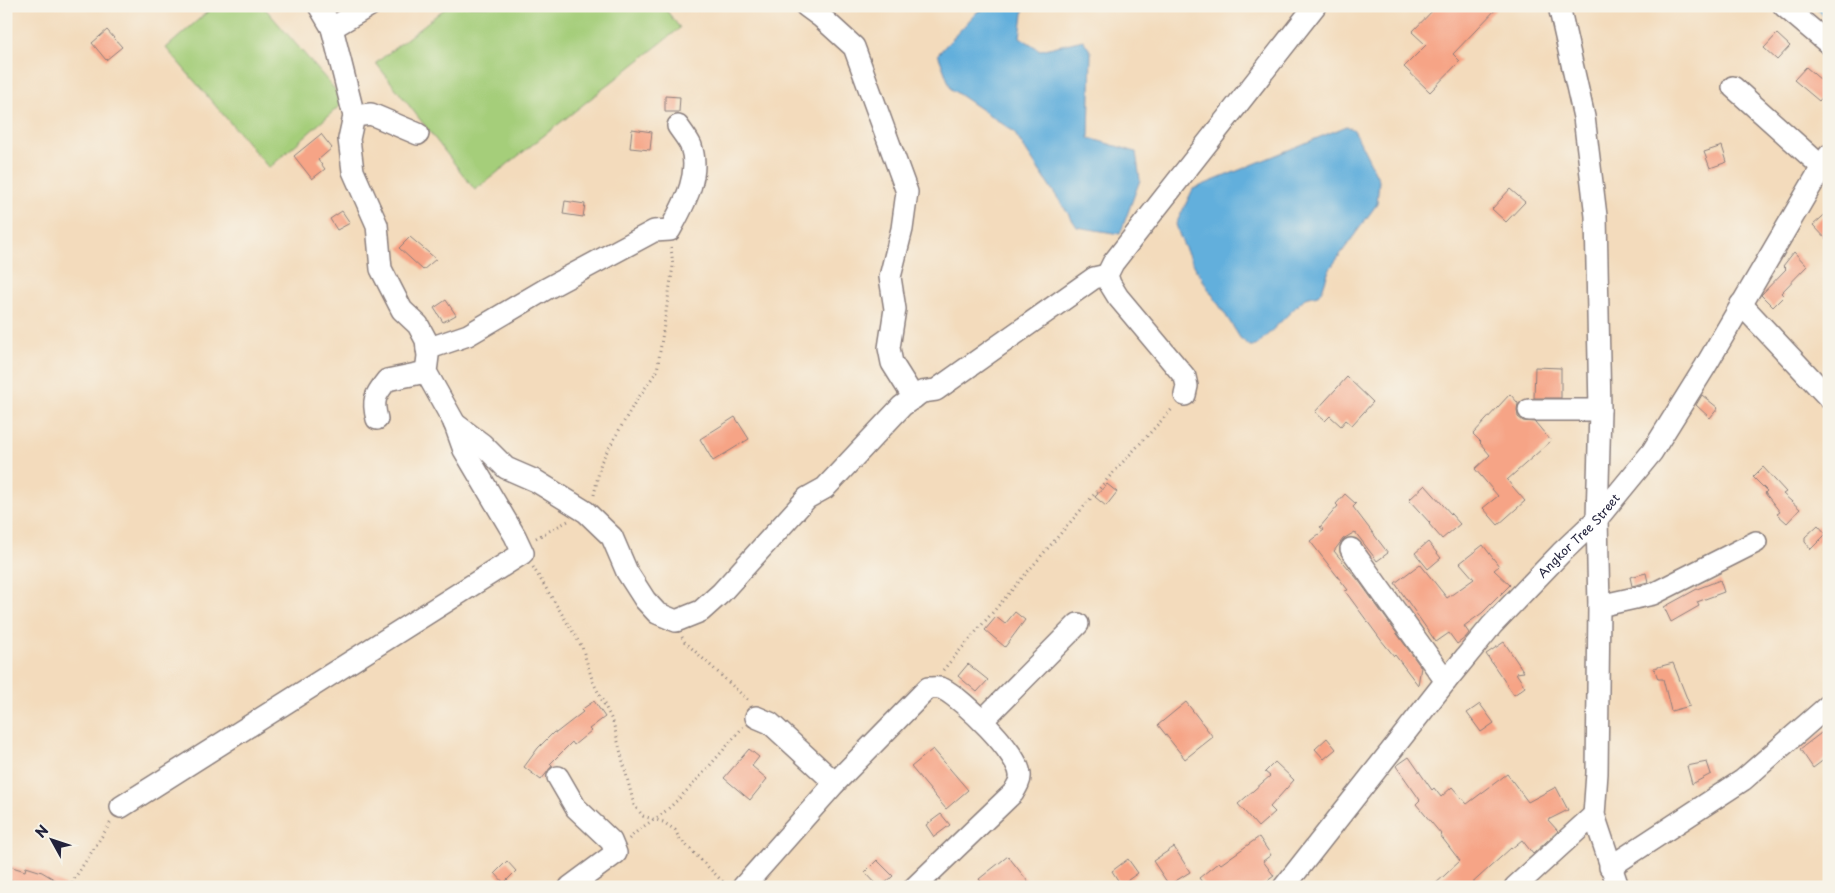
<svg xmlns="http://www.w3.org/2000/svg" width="1835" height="893" font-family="'Playpen Sans',sans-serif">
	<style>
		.green { fill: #a5ce7a; stroke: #64785a }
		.water { fill: #62afdc; stroke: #42688c }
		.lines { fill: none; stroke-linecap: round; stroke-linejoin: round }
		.canal { stroke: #62afdc; stroke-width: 18 }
		.building { fill: #f6a486 }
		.minor-casing { stroke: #8a7e7c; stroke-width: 24 }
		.path { stroke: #8a7e7c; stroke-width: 3; stroke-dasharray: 1 4; stroke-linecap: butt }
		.minor { stroke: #fff; stroke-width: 21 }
		.labels { text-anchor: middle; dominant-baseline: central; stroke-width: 5; stroke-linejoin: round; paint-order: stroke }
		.street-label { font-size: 12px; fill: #22223b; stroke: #f7f3e8 }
	</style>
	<rect width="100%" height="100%" fill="#f7f3e8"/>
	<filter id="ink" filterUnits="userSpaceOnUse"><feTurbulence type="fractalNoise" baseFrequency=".02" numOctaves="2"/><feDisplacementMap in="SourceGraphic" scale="10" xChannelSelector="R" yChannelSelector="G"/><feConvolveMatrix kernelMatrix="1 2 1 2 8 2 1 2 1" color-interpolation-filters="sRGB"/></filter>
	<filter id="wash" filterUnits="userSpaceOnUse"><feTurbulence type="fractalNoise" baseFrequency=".0096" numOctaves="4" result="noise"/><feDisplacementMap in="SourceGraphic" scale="20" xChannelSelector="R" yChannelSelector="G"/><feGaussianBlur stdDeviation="1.12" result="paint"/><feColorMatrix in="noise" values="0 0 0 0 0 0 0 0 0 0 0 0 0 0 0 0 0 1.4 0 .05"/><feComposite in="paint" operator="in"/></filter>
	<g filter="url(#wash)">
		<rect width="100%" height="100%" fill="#f3dbbc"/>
		<path class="green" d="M214 6H263L345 101 269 168 166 48Z
			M448 6H663L680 28 475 190 376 63Z"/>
		<path class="water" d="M992 6H1024L1020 37 1040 50 1083 40 1091 52 1089 138 1136 152 1140 180 1120 234 1077 227 1013 131 951 89 938 54 977 12Z
			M1347 126 1354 130 1379 180 1377 204 1329 270 1323 288 1318 295 1305 298 1256 346H1250L1240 338C1220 304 1185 260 1176 224L1193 189Z"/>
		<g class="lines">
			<path class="canal" d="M1826 6 1829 9"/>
		</g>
		<g id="blocks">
			<path class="building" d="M1437 6H1499L1453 54 1460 61 1430 92 1404 67 1426 45 1412 32Z
				M107 30 122 47 106 60 92 43Z
				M1777 34 1790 46 1777 60 1764 48Z
				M1806 67 1829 87V90L1819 101 1794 80Z
				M665 96 680 97 679 112H665Z
				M632 129 652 132 650 150 630 148Z
				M321 134 332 148 318 160 325 169 312 179 294 156Z
				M1722 146 1727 162 1710 168 1704 152Z
				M1510 189 1525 202 1506 222 1492 209Z
				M565 201 585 204 583 217 563 214Z
				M342 211 350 223 337 230 330 219Z
				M1829 211V242L1813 225Z
				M410 237 436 259 423 270 399 248Z
				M1794 252 1807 266 1781 293 1784 296 1773 307 1761 295 1786 269 1783 266Z
				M446 300 456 315 443 322 434 308Z
				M1535 367 1561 368V398H1534Z
				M1347 377 1373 402 1352 425 1346 420 1341 426 1330 416 1325 421 1315 412Z
				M1510 394 1518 403 1517 410 1518 417 1523 421 1535 422 1551 441 1507 480 1525 501 1498 525 1483 508 1498 496 1475 469 1490 455 1480 443 1481 442 1473 434Z
				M1702 395 1718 408 1710 418 1696 405Z
				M735 417 749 439 713 461 700 439Z
				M1763 467 1786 492 1783 494 1800 509 1787 523 1777 514 1780 512 1765 493 1767 491 1753 477Z
				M1107 484 1117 492 1106 506 1095 497Z
				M1425 485 1460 524 1442 539 1429 524 1430 523 1409 500Z
				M1345 494 1356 504 1353 507 1388 553 1377 561 1355 532 1343 539 1334 551 1359 581 1421 667 1418 685 1395 655 1394 656 1381 640 1345 591 1348 590 1310 541 1324 530 1320 527 1338 506 1336 504Z
				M1818 525 1826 534 1811 549 1805 542V537Z
				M1428 542 1441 558 1428 569 1415 553Z
				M1483 545 1499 566 1494 570 1510 585 1482 613 1464 626 1469 633 1465 638 1457 644 1449 633 1436 642 1395 583 1420 564 1447 598 1474 579 1460 563Z
				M1646 573 1648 582 1632 586 1630 577Z
				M1720 580 1724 592 1697 602 1699 606 1671 622 1664 607 1697 589Z
				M1015 612 1025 620 1005 647 985 630 996 617 1005 624Z
				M1504 642 1524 672 1516 673 1525 687 1514 695 1486 654Z
				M1673 663 1690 706 1671 711 1663 679H1658L1654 668Z
				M968 664 988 680 977 692 958 676Z
				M594 701 605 717 589 729 591 731 574 745 572 742 550 764 552 766 541 780 524 767 538 748 554 732 556 733 583 712 581 710Z
				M1186 702 1213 737 1185 759 1158 725Z
				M1480 704 1494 723 1481 732 1467 713Z
				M1829 727V756L1813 768 1800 749Z
				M1327 738 1336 749 1324 759 1315 749Z
				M749 749 759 757 752 766 767 779 750 800 724 778Z
				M933 749 968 790 946 809 911 767Z
				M1409 757 1432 790 1434 788 1441 797 1452 787 1467 804 1507 774 1528 802 1556 787 1568 810 1548 820 1558 831 1533 854 1522 840 1511 849V848L1468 887H1432L1460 861 1440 835 1441 834 1416 804 1420 800 1396 766Z
				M1275 762 1294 780 1270 807 1275 812 1258 827 1238 804 1270 776 1265 772Z
				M1707 762 1711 774 1692 784 1687 766Z
				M941 814 950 825 934 837 926 825Z
				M1259 837 1271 855 1263 861 1274 876 1259 887H1206L1199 878 1219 862 1221 864Z
				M1174 847 1190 872 1169 885 1153 861Z
				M1008 856 1032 887H985L979 879Z
				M1128 859 1138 873 1121 885 1112 871Z
				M877 860 893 876 881 887H879L865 872Z
				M507 861 516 871 504 883 495 873Z
				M6 865 25 871 26 867 42 872 67 887H13L15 882 6 879Z"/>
		</g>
	</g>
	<g filter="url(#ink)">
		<use href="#blocks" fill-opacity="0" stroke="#8a7e7c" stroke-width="1"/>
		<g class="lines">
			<defs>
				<g id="minor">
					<path d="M806 6 821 17 854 47 907 192 902 229 890 277 895 309 889 348 892 363 914 398"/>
					<path d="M1559 6 1584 117 1596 216 1600 410 1597 519 1599 606 1597 773 1594 815 1618 887"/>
					<path d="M1784 6 1829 44"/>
					<path d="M332 28 369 6"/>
					<path d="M1733 87 1822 167"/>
					<path d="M354 116 371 114 418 134"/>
					<path d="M1741 304 1829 398"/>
					<path d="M427 349 468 335 546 289 654 231 670 230C684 204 701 176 691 146 688 139 682 132 678 126"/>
					<path d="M1185 395 1187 386 1185 377 1118 297 1110 284 1107 275 1113 263 1315 6"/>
					<path d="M1529 410H1600"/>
					<path d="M377 419C372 400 375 395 387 380L426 372"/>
					<path d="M454 423 482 444 506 468 536 481 586 512 612 537 627 572 645 600 657 613 676 621 701 611 721 593 807 498 825 488 902 406 922 392 936 390 1094 278 1107 275"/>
					<path d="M1351 549 1446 681"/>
					<path d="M1599 606 1653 594 1756 542"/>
					<path d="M756 717 770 723 835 783"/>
					<path d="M983 720 1078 624"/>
					<path d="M558 777 576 808 611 841 616 853 570 887"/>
					<path d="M121 807 523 553 515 536 464 450 454 422 426 372 428 356 426 340 418 325 402 310 381 269 377 225 353 171 349 139 354 116 332 28 319 6"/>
					<path d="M1610 867 1743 780 1829 705"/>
					<path d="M743 887 835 783 928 688C933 688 939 687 943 689 963 699 1019 754 1020 775 1021 780 1016 788 1013 793L915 887"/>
					<path id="s1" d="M1284 887 1446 681 1492 625 1561 553 1597 519 1652 452 1705 367 1829 155"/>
					<path d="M1515 887 1594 815"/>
				</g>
			</defs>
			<use href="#minor" class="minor-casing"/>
			<path class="path" d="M594 495 601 462 634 404 657 371 673 266 671 247
				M536 538 568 521
				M533 567 582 647 593 682 613 722 634 805 643 816 663 822 675 830 679 838 726 885
				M682 637 685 642 750 702
				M943 670 1111 475 1173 408
				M629 839C640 827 655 820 668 809 695 784 719 755 743 727
				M69 887 111 822"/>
			<use href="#minor" class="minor"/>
		</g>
	</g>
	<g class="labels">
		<g class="street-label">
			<text stroke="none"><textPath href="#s1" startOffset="459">Angkor Tree Street</textPath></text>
		</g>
	</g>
	<rect width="1835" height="893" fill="none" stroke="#f7f3e8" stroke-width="25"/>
	<g transform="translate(52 840) rotate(310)" stroke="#f7f3e8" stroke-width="4" paint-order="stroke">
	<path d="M0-4L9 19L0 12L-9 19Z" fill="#22223b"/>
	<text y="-8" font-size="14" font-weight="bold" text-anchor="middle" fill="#22223b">N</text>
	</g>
</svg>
